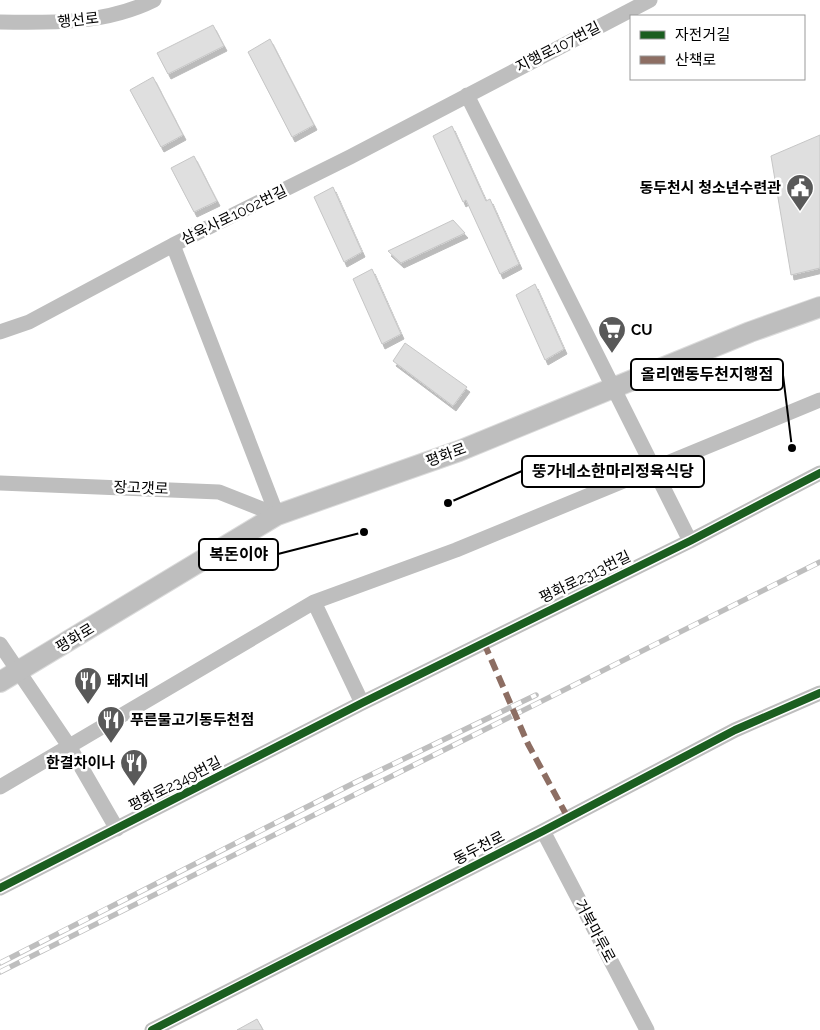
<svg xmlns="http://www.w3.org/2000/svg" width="820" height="1030" font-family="Raleway,'Noto Sans KR',sans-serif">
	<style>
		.building { fill: #dfdfdf; stroke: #c6c6c6; filter: url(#shadow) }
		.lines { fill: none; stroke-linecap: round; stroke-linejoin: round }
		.major-casing { stroke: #dbdbdb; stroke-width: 22 }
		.minor { stroke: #bebebe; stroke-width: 15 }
		.major { stroke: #bebebe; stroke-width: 20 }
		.rail-casing { stroke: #bebebe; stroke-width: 5.5 }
		.rail { stroke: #fff; stroke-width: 4; stroke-dasharray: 11; stroke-linecap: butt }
		.quiet { stroke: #8d6e63; stroke-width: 6; stroke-dasharray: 12 6; stroke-linecap: butt }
		.cycleway-casing { stroke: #fff; stroke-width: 11 }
		.cycleway { stroke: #1b5e20; stroke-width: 8 }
		.labels { text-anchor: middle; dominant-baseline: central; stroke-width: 5; stroke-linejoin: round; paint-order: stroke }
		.street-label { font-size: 15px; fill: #000; stroke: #fff }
		.poi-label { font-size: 15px; font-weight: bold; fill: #000; stroke: #fff; text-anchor: start }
		.leader { fill: none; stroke: #000; stroke-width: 2 }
		.callout-dot { fill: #000; stroke: #fff; stroke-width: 2 }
		.callout { fill: #fff; stroke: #000; stroke-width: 2 }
		.callout-label { font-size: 16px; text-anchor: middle; font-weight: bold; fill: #000 }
	</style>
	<defs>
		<filter id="shadow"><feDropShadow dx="3" dy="5" stdDeviation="0" flood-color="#0004"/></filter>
	</defs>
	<rect width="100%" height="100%" fill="#fff"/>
	<path class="building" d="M213 25 224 46 168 74 157 53Z
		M270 39 314 125 292 137 248 52Z
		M153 77 183 135 161 147 130 90Z
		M452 126 486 201 490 199 519 264 500 274 466 200 463 202 433 136Z
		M820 135V268L791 275 771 156Z
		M194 156 217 201 194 212 171 168Z
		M333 187 362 252 344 262 314 197Z
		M453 220 465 233 401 263 388 251Z
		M372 269 401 334 382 344 353 279Z
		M535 284 564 349 545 360 516 295Z
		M405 343 467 387 453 406 393 361Z
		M257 1019 263 1030H237Z"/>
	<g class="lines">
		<defs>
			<path id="major" d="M0 682 277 515 459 451 750 332 820 307"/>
		</defs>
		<use href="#major" class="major-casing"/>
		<path class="minor" d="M0 22C52 23 106 24 154 0
			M467 95 690 541
			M173 245 277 515
			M0 332 29 322 173 245 350 157 650 0
			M0 483 219 492 277 515
			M314 602 362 703
			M0 644 69 746 117 829
			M0 787 314 602 456 550 820 400
			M543 831 647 1030
			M0 888 362 703 690 541 820 473
			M152 1030 543 831 735 730 820 693"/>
		<use href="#major" class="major"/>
		<defs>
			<path id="rail" d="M0 963 354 783 536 695
				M0 972 820 562"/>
		</defs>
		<use href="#rail" class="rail-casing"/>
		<use href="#rail" class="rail"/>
		<path class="quiet" d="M484 643 528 744 568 818"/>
		<defs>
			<path id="cycleway" d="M0 888 362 703 690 541 820 473
				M152 1030 543 831 735 730 820 693"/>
		</defs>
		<use href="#cycleway" class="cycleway-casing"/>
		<use href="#cycleway" class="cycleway"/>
	</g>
	<defs>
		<symbol id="civic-pin" viewBox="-11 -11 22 30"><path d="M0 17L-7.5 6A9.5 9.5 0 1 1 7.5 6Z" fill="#595959" stroke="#fff"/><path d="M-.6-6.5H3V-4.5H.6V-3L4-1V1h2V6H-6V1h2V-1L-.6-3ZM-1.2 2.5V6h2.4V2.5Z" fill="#fff"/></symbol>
		<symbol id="supermarket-pin" viewBox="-11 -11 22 30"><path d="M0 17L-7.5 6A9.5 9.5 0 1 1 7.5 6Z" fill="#595959" stroke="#fff"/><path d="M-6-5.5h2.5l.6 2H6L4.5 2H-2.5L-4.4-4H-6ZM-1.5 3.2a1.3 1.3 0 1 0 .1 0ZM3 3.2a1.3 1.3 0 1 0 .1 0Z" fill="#fff"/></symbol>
		<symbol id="restaurant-pin" viewBox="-11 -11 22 30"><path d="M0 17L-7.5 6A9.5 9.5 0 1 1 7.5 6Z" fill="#595959" stroke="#fff"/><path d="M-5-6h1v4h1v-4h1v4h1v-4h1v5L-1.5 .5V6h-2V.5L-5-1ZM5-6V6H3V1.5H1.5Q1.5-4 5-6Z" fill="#fff"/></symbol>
	</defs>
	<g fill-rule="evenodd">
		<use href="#civic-pin" x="784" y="172" width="32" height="43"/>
		<use href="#supermarket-pin" x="596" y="314" width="32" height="43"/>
		<use href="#restaurant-pin" x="72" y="665" width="32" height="43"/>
		<use href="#restaurant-pin" x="95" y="704" width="32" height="43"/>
		<use href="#restaurant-pin" x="118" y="747" width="32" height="43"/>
	</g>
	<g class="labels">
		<g class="street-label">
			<text transform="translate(78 20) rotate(-6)">행선로</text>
			<text transform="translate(558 47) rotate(-27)">지행로107번길</text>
			<text transform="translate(234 215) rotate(-26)">삼육사로1002번길</text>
			<text transform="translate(446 455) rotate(-20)">평화로</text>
			<text transform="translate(141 488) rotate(2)">장고갯로</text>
			<text transform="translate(585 577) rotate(-26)">평화로2313번길</text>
			<text transform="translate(75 638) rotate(-31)">평화로</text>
			<text transform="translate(175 784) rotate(-27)">평화로2349번길</text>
			<text transform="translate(479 848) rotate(-27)">동두천로</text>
			<text transform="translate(595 931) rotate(62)">거북마루로</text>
		</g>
		<g class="poi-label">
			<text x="781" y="188" text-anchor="end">동두천시 청소년수련관</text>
			<text x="631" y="330">CU</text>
			<text x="107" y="681">돼지네</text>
			<text x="130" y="720">푸른물고기동두천점</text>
			<text x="115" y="763" text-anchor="end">한결차이나</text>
		</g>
	</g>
	<path class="leader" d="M792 448L783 375M448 503L522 471M364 532L278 554"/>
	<g class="callout-dot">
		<circle cx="792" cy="448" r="5"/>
		<circle cx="448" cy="503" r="5"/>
		<circle cx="364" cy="532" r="5"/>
	</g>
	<g class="callout">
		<rect x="631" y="359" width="152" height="31" rx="5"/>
		<rect x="522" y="456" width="182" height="31" rx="5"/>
		<rect x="199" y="539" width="79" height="31" rx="5"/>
	</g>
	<g class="callout-label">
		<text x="707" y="380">올리앤동두천지행점</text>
		<text x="613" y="477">뚱가네소한마리정육식당</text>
		<text x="239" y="560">복돈이야</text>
	</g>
	<rect x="630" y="15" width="175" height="65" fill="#ffffff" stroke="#999999"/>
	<rect x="640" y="31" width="25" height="8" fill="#1b5e20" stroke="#999999"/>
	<text x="675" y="40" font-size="15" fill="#000000">자전거길</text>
	<rect x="640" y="56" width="25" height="8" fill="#8d6e63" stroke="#999999"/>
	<text x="675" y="65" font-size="15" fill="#000000">산책로</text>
</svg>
